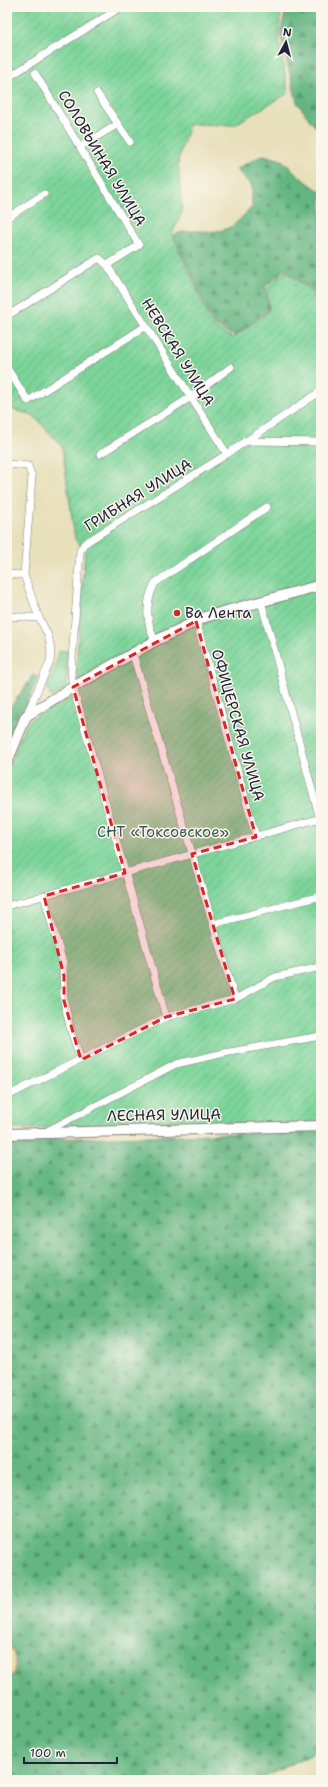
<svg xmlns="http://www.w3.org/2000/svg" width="328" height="1787" font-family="'Shantell Sans',sans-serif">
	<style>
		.forest { fill: url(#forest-firs); stroke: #436c5e }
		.sand { fill: url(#sand-dots); stroke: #887e6c }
		.park { fill: url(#park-crowns); stroke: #4e7b6a }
		.garden { fill: url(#garden-furrows); stroke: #4e7b6a }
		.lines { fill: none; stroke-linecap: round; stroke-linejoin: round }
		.street-casing { stroke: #85817b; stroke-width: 8 }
		.secondary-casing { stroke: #85817b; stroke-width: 12 }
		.street { stroke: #fff; stroke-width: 7 }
		.secondary { stroke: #fff; stroke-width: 10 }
		.marked { fill: #d62828; fill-opacity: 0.2; stroke: #d62828; stroke-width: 3; stroke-dasharray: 8 5; stroke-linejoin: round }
		.poi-dot { fill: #c8321e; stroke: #fbf7ec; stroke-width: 1.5 }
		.labels { text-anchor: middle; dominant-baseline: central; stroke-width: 3; stroke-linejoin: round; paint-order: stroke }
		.street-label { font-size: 15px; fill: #22223b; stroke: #fbf7ec }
		.poi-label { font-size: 15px; fill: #22223b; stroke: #fbf7ec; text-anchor: start }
		.park-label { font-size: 15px; fill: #3d5758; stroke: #fbf7ec }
	</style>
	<defs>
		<pattern id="forest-firs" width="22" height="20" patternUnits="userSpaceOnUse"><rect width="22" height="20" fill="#64b682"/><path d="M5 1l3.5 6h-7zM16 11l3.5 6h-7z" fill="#52946c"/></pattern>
		<pattern id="sand-dots" width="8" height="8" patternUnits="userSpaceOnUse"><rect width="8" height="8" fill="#eeda9e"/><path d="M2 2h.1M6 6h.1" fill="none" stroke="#ccbb89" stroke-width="1.8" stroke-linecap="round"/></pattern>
		<pattern id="park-crowns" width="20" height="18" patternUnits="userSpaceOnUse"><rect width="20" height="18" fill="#7bd49a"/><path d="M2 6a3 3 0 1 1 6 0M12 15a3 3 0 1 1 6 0" fill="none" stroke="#6ab686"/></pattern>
		<pattern id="garden-furrows" width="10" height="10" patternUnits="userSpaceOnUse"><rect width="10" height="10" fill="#7bd49a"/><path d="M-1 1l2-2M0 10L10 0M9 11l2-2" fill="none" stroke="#6ab686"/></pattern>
	</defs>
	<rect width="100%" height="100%" fill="#fbf7ec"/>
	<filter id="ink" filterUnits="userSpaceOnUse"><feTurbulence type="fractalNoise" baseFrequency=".025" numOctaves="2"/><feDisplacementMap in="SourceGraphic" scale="8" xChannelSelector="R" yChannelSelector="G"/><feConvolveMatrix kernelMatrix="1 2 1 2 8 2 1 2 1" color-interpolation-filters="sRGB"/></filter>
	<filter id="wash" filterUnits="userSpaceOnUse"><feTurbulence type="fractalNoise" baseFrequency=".012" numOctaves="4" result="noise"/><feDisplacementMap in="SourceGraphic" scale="16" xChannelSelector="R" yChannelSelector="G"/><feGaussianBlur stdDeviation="0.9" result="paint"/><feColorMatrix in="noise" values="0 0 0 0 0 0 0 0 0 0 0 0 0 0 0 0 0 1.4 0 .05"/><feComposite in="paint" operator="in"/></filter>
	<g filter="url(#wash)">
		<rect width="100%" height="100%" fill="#e8e0bb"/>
		<path class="forest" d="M287 7H321V132L312 123 297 102 280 33Z
			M263 155 282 160 300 177 321 192V303L309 287 284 269 265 287 268 310 234 336 215 326 174 235C192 226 211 236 229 228 236 225 247 212 252 207V186L236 169Z
			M34 674 38 678 7 750V712Z
			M321 1131V1749L259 1780H7V1686L12 1649 7 1642V1140Z"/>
		<path class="sand" d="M7 1642C16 1653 19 1670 8 1680L7 1686Z"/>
		<path class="park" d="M59 651H67V689L51 697 47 688 54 672Z"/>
		<path class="garden" d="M7 7H282L278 34 288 93 234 125 189 124 178 160 182 212 172 234 214 328 233 338 269 311 267 288 284 271 308 288 321 306V1123L7 1129V769L24 728 31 719 82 692 76 670 85 551 75 539 62 446 33 415 7 408Z"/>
	</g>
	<g filter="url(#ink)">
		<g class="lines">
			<defs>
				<path id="street" d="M35 73 139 245 107 265
					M7 78 121 7
					M118 124 130 142
					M80 147 118 124 97 93
					M7 218 44 194
					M7 316 99 258 107 265 227 454
					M7 368 28 401 146 326
					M245 441 321 442
					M100 454 191 397 231 367
					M7 464 28 466 32 477 24 575
					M7 574 24 575 39 618
					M261 601 320 819
					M7 616 39 618C48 633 53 645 50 662L26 716
					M196 621 256 837
					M155 641C146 622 145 602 155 583L267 507
					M133 654 235 999
					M44 896 63 963 64 1001 71 1031 81 1060
					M7 906 321 818
					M213 924 321 896
					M166 1017 73 687 71 673 80 551 84 544 90 540 227 454 321 391
					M7 1096 166 1017 235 999 275 977 321 967
					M45 1132 176 1064 224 1053 321 1036"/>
				<path id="secondary" d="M7 762 26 716 73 687 155 641 205 617 321 585
					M7 1134 321 1126"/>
			</defs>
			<use href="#street" class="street-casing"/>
			<use href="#secondary" class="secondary-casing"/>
			<use href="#street" class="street"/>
			<use href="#secondary" class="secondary"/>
		</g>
	</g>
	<path class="marked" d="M196 621 256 837 192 854 235 999 166 1017 81 1060 64 1001V976L44 896 125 873 73 687Z"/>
	<circle class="poi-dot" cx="177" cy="613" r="4"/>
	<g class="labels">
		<g class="street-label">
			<text transform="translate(102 158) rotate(59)">СОЛОВЬИНАЯ УЛИЦА</text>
			<text transform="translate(178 352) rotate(58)">НЕВСКАЯ УЛИЦА</text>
			<text transform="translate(138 495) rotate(-32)">ГРИБНАЯ УЛИЦА</text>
			<text transform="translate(238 725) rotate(74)">ОФИЦЕРСКАЯ УЛИЦА</text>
			<text transform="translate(164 1115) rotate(-1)">ЛЕСНАЯ УЛИЦА</text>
		</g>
		<g class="poi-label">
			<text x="185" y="613">Ва Лента</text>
		</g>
		<g class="park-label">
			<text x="163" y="832">СНТ «Токсовское»</text>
		</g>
	</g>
	<rect width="328" height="1787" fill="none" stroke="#fbf7ec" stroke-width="24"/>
	<g transform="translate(286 42) rotate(7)" stroke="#fbf7ec" stroke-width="3" paint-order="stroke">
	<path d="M0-3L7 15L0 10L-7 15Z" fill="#22223b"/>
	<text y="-6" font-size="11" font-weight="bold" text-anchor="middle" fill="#22223b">N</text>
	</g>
	<path d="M24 1757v6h93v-6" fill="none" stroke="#22223b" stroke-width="2"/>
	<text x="30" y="1757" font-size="12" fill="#22223b" stroke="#fbf7ec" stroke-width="3" paint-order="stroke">100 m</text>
</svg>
